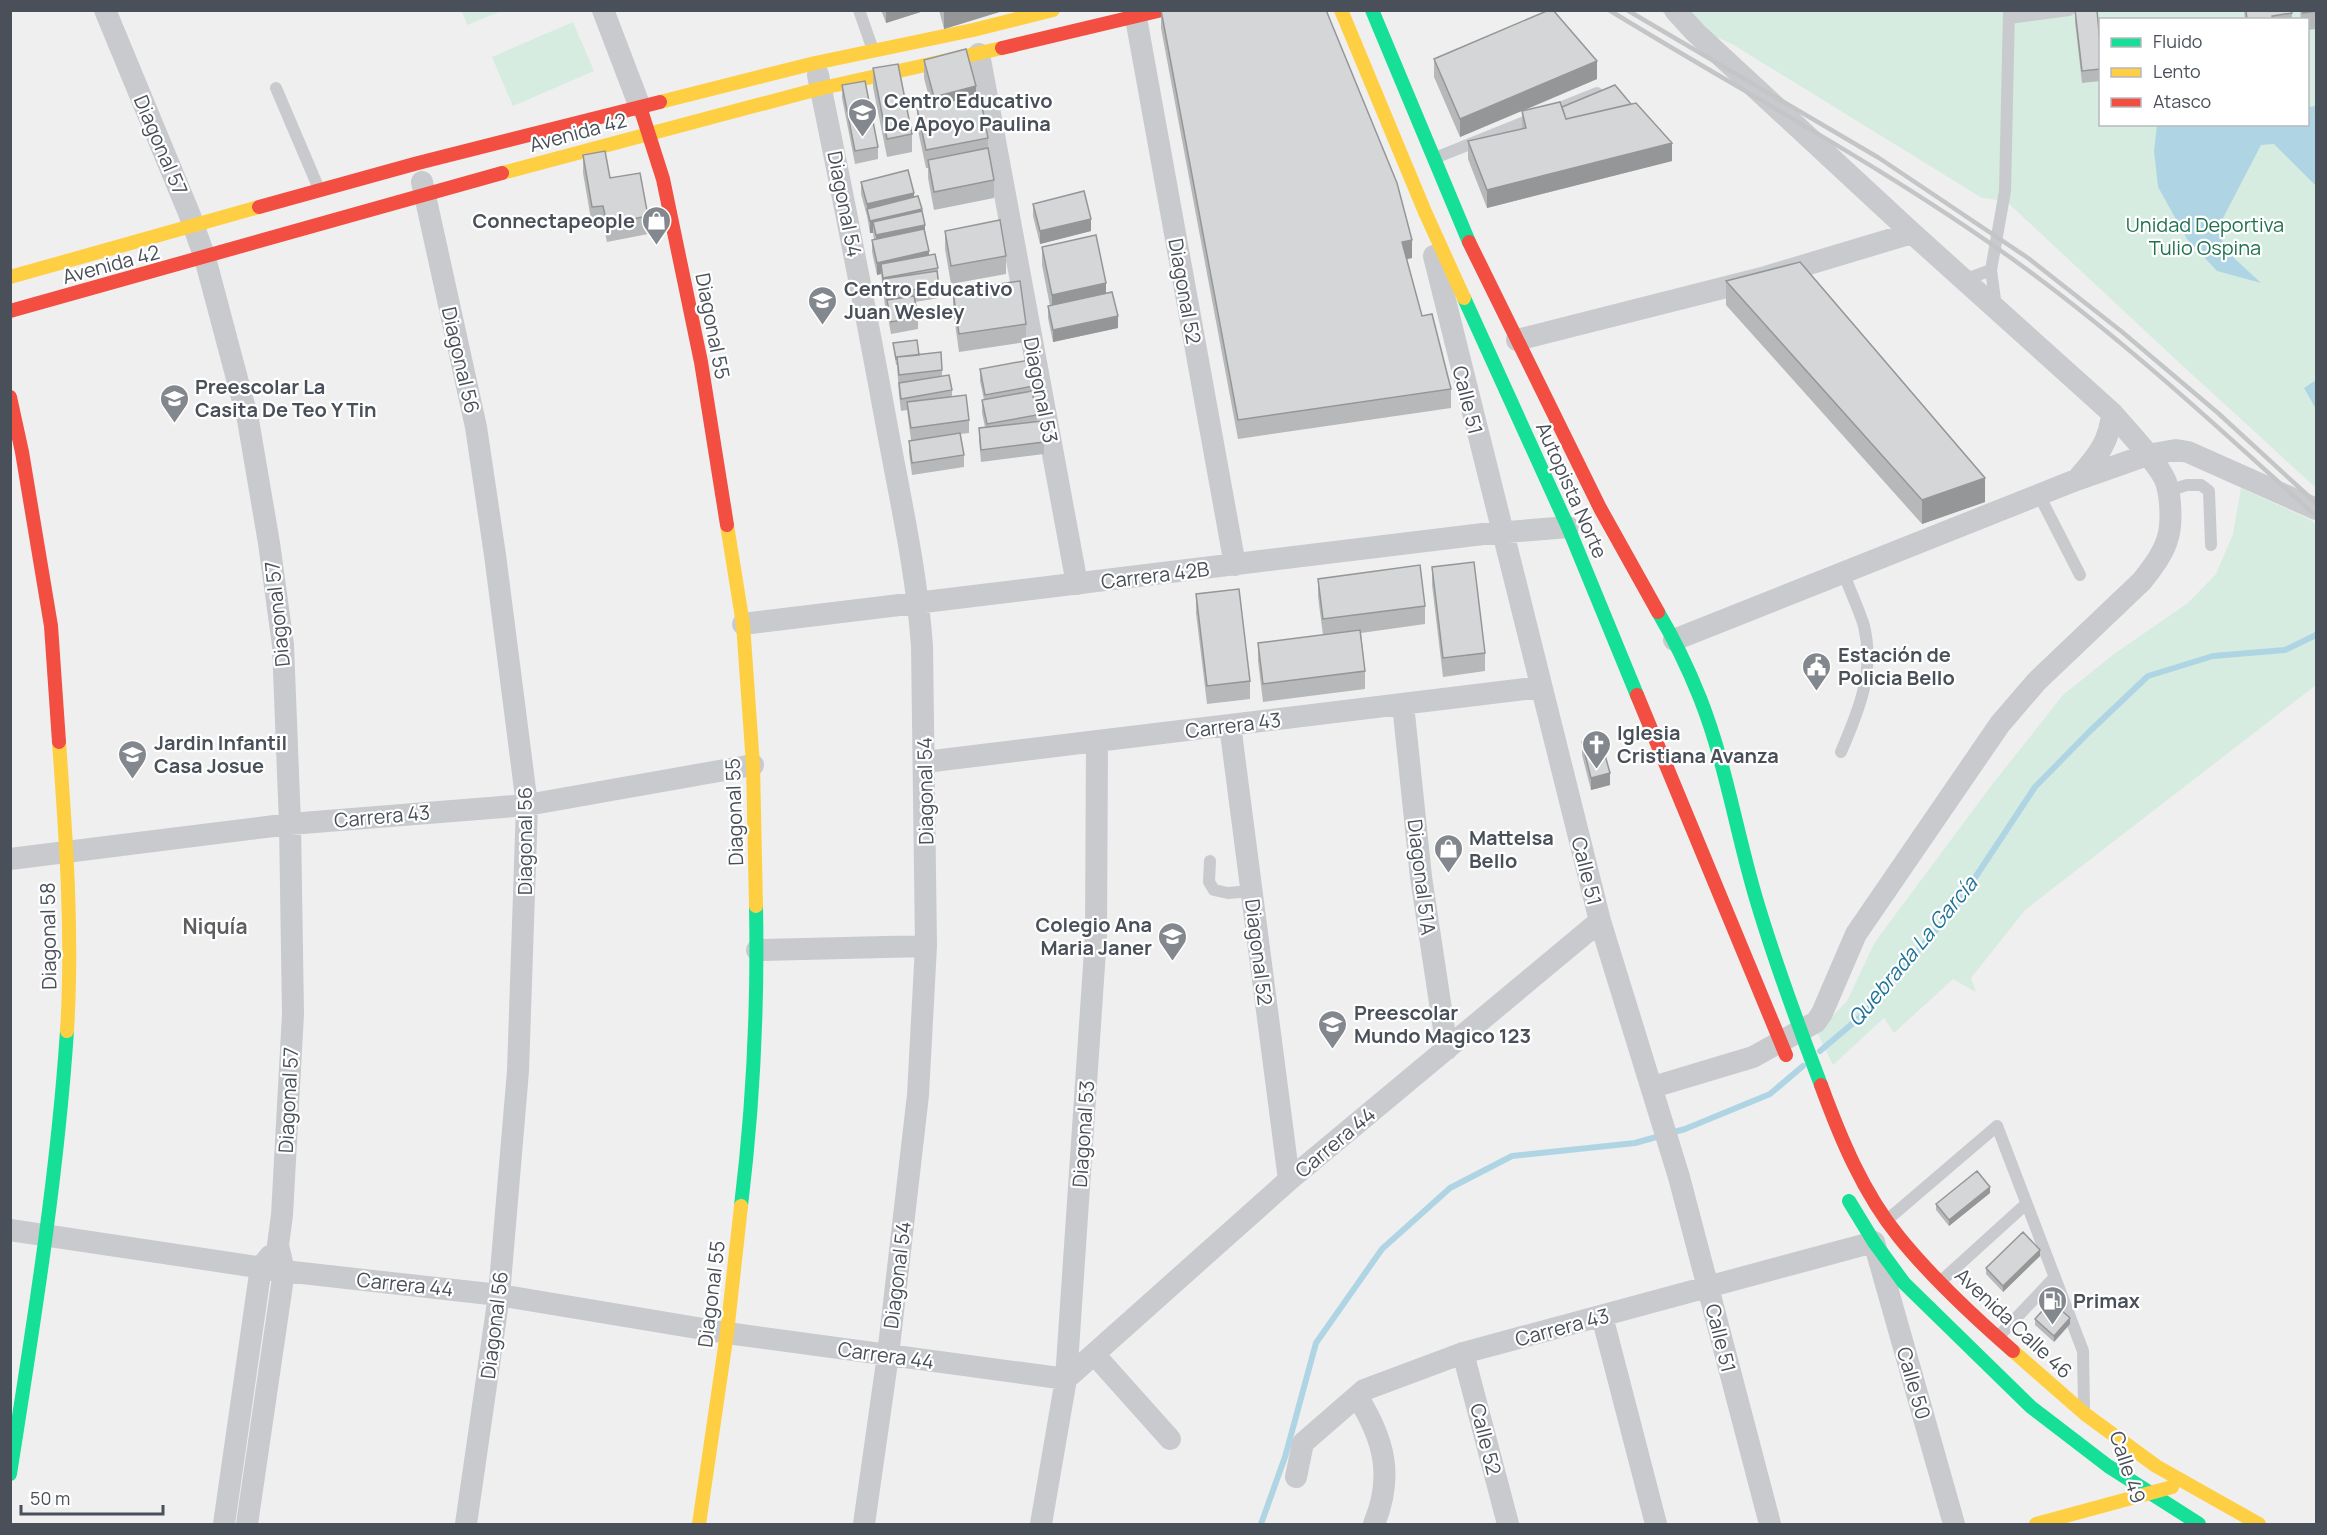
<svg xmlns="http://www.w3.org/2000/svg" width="2327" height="1535" font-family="Manrope,sans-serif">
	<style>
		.green { fill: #d6ece0; fill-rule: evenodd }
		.water { fill: #afd5e4 }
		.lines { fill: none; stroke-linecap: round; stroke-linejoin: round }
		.stream { stroke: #afd5e4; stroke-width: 6 }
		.lane { stroke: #c9cacd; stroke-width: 12 }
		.street { stroke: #c9cacd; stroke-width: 22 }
		.fast { stroke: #16e098; stroke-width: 14 }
		.slow { stroke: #ffcf43; stroke-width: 14 }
		.jam { stroke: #f24e42; stroke-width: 14 }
		.rail { stroke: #c4c5c7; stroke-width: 4.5 }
		.wall { fill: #b7b8ba }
		.shaded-wall { fill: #959697 }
		.building { fill: #d5d6d8; stroke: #959697; stroke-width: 1.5 }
		.labels { text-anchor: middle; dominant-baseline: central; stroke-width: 4.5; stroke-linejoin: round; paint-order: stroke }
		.poi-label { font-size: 20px; font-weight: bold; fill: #495059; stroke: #fff; text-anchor: start }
		.street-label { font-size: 20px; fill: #495059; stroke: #fff }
		.park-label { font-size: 20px; fill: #227151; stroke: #fff }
		.neighbourhood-label { font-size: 21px; font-weight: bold; fill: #5c5e62; stroke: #fff }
		.water-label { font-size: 21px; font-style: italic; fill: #1e7397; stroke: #fff }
	</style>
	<rect width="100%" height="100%" fill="#efefef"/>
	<path class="green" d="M462 11H502L467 25Z
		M1658 11H2316V488L2172 356 2006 201 1982 198 1732 44ZM2100 20H2308V124H2100Z
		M573 22 594 71 513 106 492 57Z
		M2241 488 2311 520 2316 525V685L2025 910 1971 978 1976 992 1953 979 1894 1033 1884 1018 1833 1065 1817 1032 1847 1001 1875 942 1991 786 2063 695 2114 654 2188 603 2216 574 2233 534Z"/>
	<path class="water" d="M2316 106V186L2274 144 2261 145 2221 222 2222 240 2233 257 2261 283 2217 271 2187 239 2158 187 2154 151 2157 125 2308 124V107Z
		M2316 380V409L2304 388Z"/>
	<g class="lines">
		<path class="stream" d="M1820 1051 1865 1013 1957 905 2035 787 2089 732 2148 676 2213 656 2285 650 2316 635
			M1261 1524 1285 1457 1316 1343 1382 1249 1450 1188 1512 1156 1635 1143 1685 1129 1770 1094 1803 1066"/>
		<path class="lane" d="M859 10 873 50
			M2009 18 2069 10
			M276 88 319 189
			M1435 158 1597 93
			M1964 280 1991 270
			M1996 307 1991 270 2005 191 2009 10
			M2167 491 2187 485H2201L2209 491 2211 545
			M2039 495 2080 575
			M1841 752C1859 710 1875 672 1864 626 1859 609 1850 591 1844 574
			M1210 861 1209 882 1214 890 1228 893 1251 891
			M1887 1220 1997 1126 2083 1351 2084 1407
			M1940 1282 2026 1204
			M1998 1337 2055 1277"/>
		<path class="street" d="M105 10 189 213 205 258 248 420 269 543 283 645 290 824 293 1014 282 1215 278 1245 284 1271 247 1524
			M603 10 640 107
			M1136 18 1235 565
			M979 54 1077 584
			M818 75C843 196 867 317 889 438 902 507 917 576 922 646L926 946 918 1095 888 1355 864 1524
			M422 182 476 427 495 555 527 805 518 1071 499 1295 466 1524
			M1434 256 1600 921 1679 1177 1770 1524
			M1517 340 1762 278 1912 233
			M2079 477C2097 457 2110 441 2112 413
			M743 624 1483 534 1568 527
			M1674 640 2076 480 2147 455 2176 450 2188 452 2316 509
			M1403 704 1421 877 1447 1049
			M1230 725 1289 1180
			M925 762 1541 687
			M10 859 290 824 527 805 753 765
			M757 950 926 946
			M1653 1087 1753 1057 1816 1022 1822 1013 1856 934 2000 724 2037 681 2142 581C2152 568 2164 553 2168 537 2172 523 2171 497 2166 482 2160 465 2125 428 2112 413L1912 233 1695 32 1675 10
			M10 1230 284 1271 499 1295 727 1333 1066 1379 1289 1180 1600 921
			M1602 1316 1656 1524
			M1463 1353 1508 1524
			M1094 1354 1170 1439
			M1357 1396C1384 1439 1394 1476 1374 1524
			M1296 1477 1303 1443 1364 1390 1463 1353 1874 1242 1954 1524
			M224 1524 261 1267 270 1256
			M1041 1524 1066 1379 1096 936 1097 741"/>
		<path class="fast" d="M1372 10 1469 242
			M1464 298 1568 527 1637 695
			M1658 612C1674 639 1688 668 1700 698 1725 761 1736 830 1755 895 1774 960 1797 1022 1821 1085
			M1849 1201 1874 1242 1904 1283 2031 1407 2108 1466 2199 1524
			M741 1206C753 1107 758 1006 756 906
			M10 1474C33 1327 57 1180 67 1031"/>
		<path class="slow" d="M1341 10 1425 212 1464 298
			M660 102 815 63 973 30 1053 10
			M502 173 818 89 1002 48
			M10 277 259 207
			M727 525 743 624 753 765 756 906
			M59 742C66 838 73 934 67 1031
			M2013 1351 2085 1414 2156 1466 2259 1524
			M699 1524 727 1333 741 1206
			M2036 1524 2172 1487"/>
		<path class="jam" d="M1002 48 1162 10
			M640 107 663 179 701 362 727 525
			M259 207 418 163 660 102
			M1469 242 1600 508 1658 612
			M10 311 502 173
			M10 397 22 452 51 626 59 742
			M1637 695 1786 1055
			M1821 1085C1840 1137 1863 1193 1899 1237 1932 1278 1973 1316 2013 1351"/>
		<path class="rail" d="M1609 10C1746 94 1888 169 2018 263 2124 340 2220 429 2316 516
			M1627 10 1879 158 2028 258 2121 331 2218 413 2316 503"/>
	</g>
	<path class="wall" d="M881 10H927L886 23Z
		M939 10H1006L944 29Z
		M1161 10 1412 258 1407 259 1422 316 1451 389V408L1238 439 1161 28Z
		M2075 10 2100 43V81L2082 83 2075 22Z
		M2244 10H2292V20H2245Z
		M2300 10H2316V29L2307 30V20H2301Z
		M1434 59 1597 79 1523 111 1562 107 1672 161 1487 208 1468 159V141L1522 129V111L1460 137 1434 77Z
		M924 60 976 96 988 138V148L994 180V198L934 210 928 178V168H926L917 126V108L931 105 924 78Z
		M873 68 912 134V152L887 157 873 87Z
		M842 85 878 147V159L855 164 842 98Z
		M583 155 610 178 648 216V234L607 242 603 224 592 225 583 173Z
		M861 182 914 197 922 211 929 255 938 268 939 298 915 302 918 317V329L891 334 887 312V306H885L881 274 877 275 872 252V240H874L873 233H870L867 216 861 194Z
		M1033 204 1091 231 1040 244 1033 216Z
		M945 231 1006 256V274L951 284 945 249Z
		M1042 247 1106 293 1118 328 1053 342 1048 318V306H1050L1042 265Z
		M1726 281 1985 502 1922 524 1726 305Z
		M953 291 1026 324V342L959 352 953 309Z
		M893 343 919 355 942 370V376L952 390V396L969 420V433L960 434 964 455V467L912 475 909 453V441L943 436 911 440 907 410 901 411 899 395 897 365H896Z
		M980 369 1034 386V398L1037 415V421L1044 442V454L981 462 979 440V428L985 427 982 413V400H984L980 381Z
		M1432 567 1485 653V671L1443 677 1432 585Z
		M1318 579 1425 606V624L1361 633 1365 671V689L1263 702 1258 661V643L1323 635 1318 597Z
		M1196 594 1250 681V699L1207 704 1196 613Z
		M1582 742 1610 785 1591 790 1582 755Z
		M1990 1193 1949 1226 1936 1210V1204Z
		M2040 1256 2003 1292 1986 1274V1268Z
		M2035 1319 2070 1324 2054 1342 2035 1325Z"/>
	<path class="shaded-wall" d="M886 10H927L886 23Z
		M1006 10 944 29V11Z
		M1597 61V79L1460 137V119Z
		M976 86V104L934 115V97Z
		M1672 143V161L1487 208V190Z
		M914 193V205L867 209V217V204Z
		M922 209V221L873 222V233H870V221Z
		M1091 219V231L1040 244V231Z
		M925 225V237L876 247V235Z
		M1412 240V258L1402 260V242Z
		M929 251V263L881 264V274L877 275V263Z
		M1106 283V302L1052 313V295Z
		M1118 316V328L1053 342V330Z
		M1985 478V502L1922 524V500Z
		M1610 773V785L1591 790V778Z
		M1990 1187V1193L1949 1226V1220Z
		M2040 1250V1256L2003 1292V1286Z
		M2070 1318V1324L2054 1342V1336Z"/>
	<path class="building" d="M1161 10H1326L1397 183 1412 240 1402 242 1422 316 1432 314 1451 389 1238 420Z
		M1549 10H1553L1597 61 1460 119 1434 59Z
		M2075 10H2097L2100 43V69L2082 71Z
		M2246 10H2292V13L2272 16 2273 20H2247Z
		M2302 10H2316V11L2303 13Z
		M966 49 976 86 934 97 924 60Z
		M898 64 912 134 887 139 873 68Z
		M865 81 878 147 855 151 842 85Z
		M1615 85 1631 104 1566 119 1562 107Z
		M980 95 988 138 926 150 917 108Z
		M1560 102 1566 119 1636 103 1672 143 1487 190 1468 141 1526 128 1522 111Z
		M988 148 994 180 934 192 928 160Z
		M605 151 610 178 640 173 648 216 607 224 603 206 592 207 583 155Z
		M908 170 914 193 867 204 861 182Z
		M1084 191 1091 219 1040 231 1033 204Z
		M918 196 922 209 870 221 867 209Z
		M922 211 925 225 876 235 873 222Z
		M1000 220 1006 256 951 266 945 231Z
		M924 229 929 251 877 263 872 240Z
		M1096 235 1106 283 1052 295 1042 247Z
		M935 254 938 268 883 278 881 264Z
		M1800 262 1985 478 1922 500 1726 281Z
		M937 271 939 286 885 294 883 279Z
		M1020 281 1026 324 959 334 953 291Z
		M1112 292 1118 316 1053 330 1048 306Z
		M914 296 918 317 891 322 887 300Z
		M917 340 919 355 897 357V359H896L893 343Z
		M941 352 942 370 899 375 897 357Z
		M1029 360 1034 386 985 395 980 369Z
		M949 375 952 390 901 399 899 383Z
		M1032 391 1037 415 987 424 982 400Z
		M966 395 969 420 911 428 907 402Z
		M1042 421 1044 442 981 450 979 428Z
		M960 433 964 455 912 463 909 441Z
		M1474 562 1485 653 1443 658 1432 567Z
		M1420 565 1425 606 1323 619 1318 579Z
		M1239 589 1250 681 1207 686 1196 594Z
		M1360 630 1365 671 1263 684 1258 643Z
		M1600 737 1610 773 1591 778 1582 742Z
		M1977 1171 1990 1187 1949 1220 1936 1204Z
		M2023 1232 2040 1250 2003 1286 1986 1268Z
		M2051 1301 2070 1318 2054 1336 2035 1319Z"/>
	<defs>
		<symbol id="school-pin" viewBox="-11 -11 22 30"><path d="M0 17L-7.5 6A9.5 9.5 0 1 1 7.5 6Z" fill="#83888e" stroke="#fff"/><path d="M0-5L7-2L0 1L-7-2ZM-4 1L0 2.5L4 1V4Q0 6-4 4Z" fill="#fff"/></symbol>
		<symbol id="shop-pin" viewBox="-11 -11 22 30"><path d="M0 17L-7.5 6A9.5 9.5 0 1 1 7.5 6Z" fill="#83888e" stroke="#fff"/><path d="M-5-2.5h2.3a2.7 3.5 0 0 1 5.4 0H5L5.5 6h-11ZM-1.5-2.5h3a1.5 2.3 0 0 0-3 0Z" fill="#fff"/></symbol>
		<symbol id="civic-pin" viewBox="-11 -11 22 30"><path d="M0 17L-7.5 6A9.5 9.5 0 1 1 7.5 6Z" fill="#83888e" stroke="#fff"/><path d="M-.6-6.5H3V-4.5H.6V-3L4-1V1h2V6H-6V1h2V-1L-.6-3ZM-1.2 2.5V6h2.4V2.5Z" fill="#fff"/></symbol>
		<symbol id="church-pin" viewBox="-11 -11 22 30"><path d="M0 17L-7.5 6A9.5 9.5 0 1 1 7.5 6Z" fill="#83888e" stroke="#fff"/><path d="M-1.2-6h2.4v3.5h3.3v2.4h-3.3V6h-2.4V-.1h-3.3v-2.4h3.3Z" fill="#fff"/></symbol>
		<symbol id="fuel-pin" viewBox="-11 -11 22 30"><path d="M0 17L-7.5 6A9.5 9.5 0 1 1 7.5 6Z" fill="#83888e" stroke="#fff"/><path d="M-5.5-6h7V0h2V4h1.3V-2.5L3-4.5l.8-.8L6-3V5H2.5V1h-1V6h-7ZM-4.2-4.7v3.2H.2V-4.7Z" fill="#fff"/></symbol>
	</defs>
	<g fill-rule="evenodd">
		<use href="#school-pin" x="846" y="96" width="33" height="45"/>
		<use href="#shop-pin" x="640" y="204" width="33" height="45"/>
		<use href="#school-pin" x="806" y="284" width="33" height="45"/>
		<use href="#school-pin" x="158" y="382" width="33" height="45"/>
		<use href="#civic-pin" x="1800" y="650" width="33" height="45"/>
		<use href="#church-pin" x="1580" y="728" width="33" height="45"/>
		<use href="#school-pin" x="116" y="738" width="33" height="45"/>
		<use href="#shop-pin" x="1432" y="832" width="33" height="45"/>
		<use href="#school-pin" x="1156" y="920" width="33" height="45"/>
		<use href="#school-pin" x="1316" y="1008" width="33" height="45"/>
		<use href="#fuel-pin" x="2036" y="1284" width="33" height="45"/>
	</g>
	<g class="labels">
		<g class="poi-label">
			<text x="884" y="100">Centro Educativo<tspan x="884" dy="23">De Apoyo Paulina</tspan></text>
			<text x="635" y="220" text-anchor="end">Connectapeople</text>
			<text x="844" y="288">Centro Educativo<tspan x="844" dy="23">Juan Wesley</tspan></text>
			<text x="195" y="386">Preescolar La<tspan x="195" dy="23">Casita De Teo Y Tin</tspan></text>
			<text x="1838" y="654">Estación de<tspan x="1838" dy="23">Policia Bello</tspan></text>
			<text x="1617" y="732">Iglesia<tspan x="1617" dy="23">Cristiana Avanza</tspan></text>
			<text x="154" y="742">Jardin Infantil<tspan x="154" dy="23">Casa Josue</tspan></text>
			<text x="1469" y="837">Mattelsa<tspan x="1469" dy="23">Bello</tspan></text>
			<text x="1152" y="924" text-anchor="end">Colegio Ana<tspan x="1152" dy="23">Maria Janer</tspan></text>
			<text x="1354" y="1012">Preescolar<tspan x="1354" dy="23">Mundo Magico 123</tspan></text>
			<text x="2073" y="1300">Primax</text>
		</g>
		<g class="street-label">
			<text transform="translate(578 132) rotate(-15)">Avenida 42</text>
			<text transform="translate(161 145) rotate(67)">Diagonal 57</text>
			<text transform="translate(845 204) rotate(79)">Diagonal 54</text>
			<text transform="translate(111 264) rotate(-15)">Avenida 42</text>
			<text transform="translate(1185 291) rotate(80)">Diagonal 52</text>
			<text transform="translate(713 326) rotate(79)">Diagonal 55</text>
			<text transform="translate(461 360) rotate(77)">Diagonal 56</text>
			<text transform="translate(1041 390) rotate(79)">Diagonal 53</text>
			<text transform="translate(1468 400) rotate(76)">Calle 51</text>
			<text transform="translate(1572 490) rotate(66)">Autopista Norte</text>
			<text transform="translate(1155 575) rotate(-7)">Carrera 42B</text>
			<text transform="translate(277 614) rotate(-96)">Diagonal 57</text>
			<text transform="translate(1233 725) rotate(-7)">Carrera 43</text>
			<text transform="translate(925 791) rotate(-91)">Diagonal 54</text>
			<text transform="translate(734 812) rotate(-92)">Diagonal 55</text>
			<text transform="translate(382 816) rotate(-5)">Carrera 43</text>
			<text transform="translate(524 841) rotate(-90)">Diagonal 56</text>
			<text transform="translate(1587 871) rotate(76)">Calle 51</text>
			<text transform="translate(1422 877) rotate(83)">Diagonal 51A</text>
			<text transform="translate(48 936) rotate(-91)">Diagonal 58</text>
			<text transform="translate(1259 952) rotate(83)">Diagonal 52</text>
			<text transform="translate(288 1100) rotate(-87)">Diagonal 57</text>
			<text transform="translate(1083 1134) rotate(-86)">Diagonal 53</text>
			<text transform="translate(1335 1142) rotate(-40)">Carrera 44</text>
			<text transform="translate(897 1275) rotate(-83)">Diagonal 54</text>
			<text transform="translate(405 1284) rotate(6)">Carrera 44</text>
			<text transform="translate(711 1294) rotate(-83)">Diagonal 55</text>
			<text transform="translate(2014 1323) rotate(43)">Avenida Calle 46</text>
			<text transform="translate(494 1325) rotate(-83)">Diagonal 56</text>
			<text transform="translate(1562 1327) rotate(-15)">Carrera 43</text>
			<text transform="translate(1721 1338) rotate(76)">Calle 51</text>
			<text transform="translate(886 1355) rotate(8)">Carrera 44</text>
			<text transform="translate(1914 1383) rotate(74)">Calle 50</text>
			<text transform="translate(1486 1439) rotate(76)">Calle 52</text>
			<text transform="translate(2128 1467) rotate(72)">Calle 49</text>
		</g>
		<g class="park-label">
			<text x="2205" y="224">Unidad Deportiva<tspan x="2205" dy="23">Tulio Ospina</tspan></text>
		</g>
		<g class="neighbourhood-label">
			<text x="215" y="926">Niquía</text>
		</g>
		<g class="water-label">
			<text transform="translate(1912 951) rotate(-50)">Quebrada La García</text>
		</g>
	</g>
	<rect width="2327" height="1535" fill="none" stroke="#495059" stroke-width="24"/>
	<rect x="2099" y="18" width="210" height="108" fill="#ffffff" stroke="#b6b9bd" stroke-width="1.5"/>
	<rect x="2111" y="38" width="30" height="9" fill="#16e098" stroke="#b6b9bd" stroke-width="1.5"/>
	<text x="2153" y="48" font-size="18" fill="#495059">Fluido</text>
	<rect x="2111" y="68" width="30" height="9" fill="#ffcf43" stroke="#b6b9bd" stroke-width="1.5"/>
	<text x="2153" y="78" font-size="18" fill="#495059">Lento</text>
	<rect x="2111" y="98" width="30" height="9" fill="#f24e42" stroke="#b6b9bd" stroke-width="1.5"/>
	<text x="2153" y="108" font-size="18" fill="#495059">Atasco</text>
	<path d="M21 1505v9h142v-9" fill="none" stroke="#495059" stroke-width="3"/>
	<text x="30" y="1505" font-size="18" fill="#495059" stroke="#ffffff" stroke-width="4.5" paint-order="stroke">50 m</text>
</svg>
